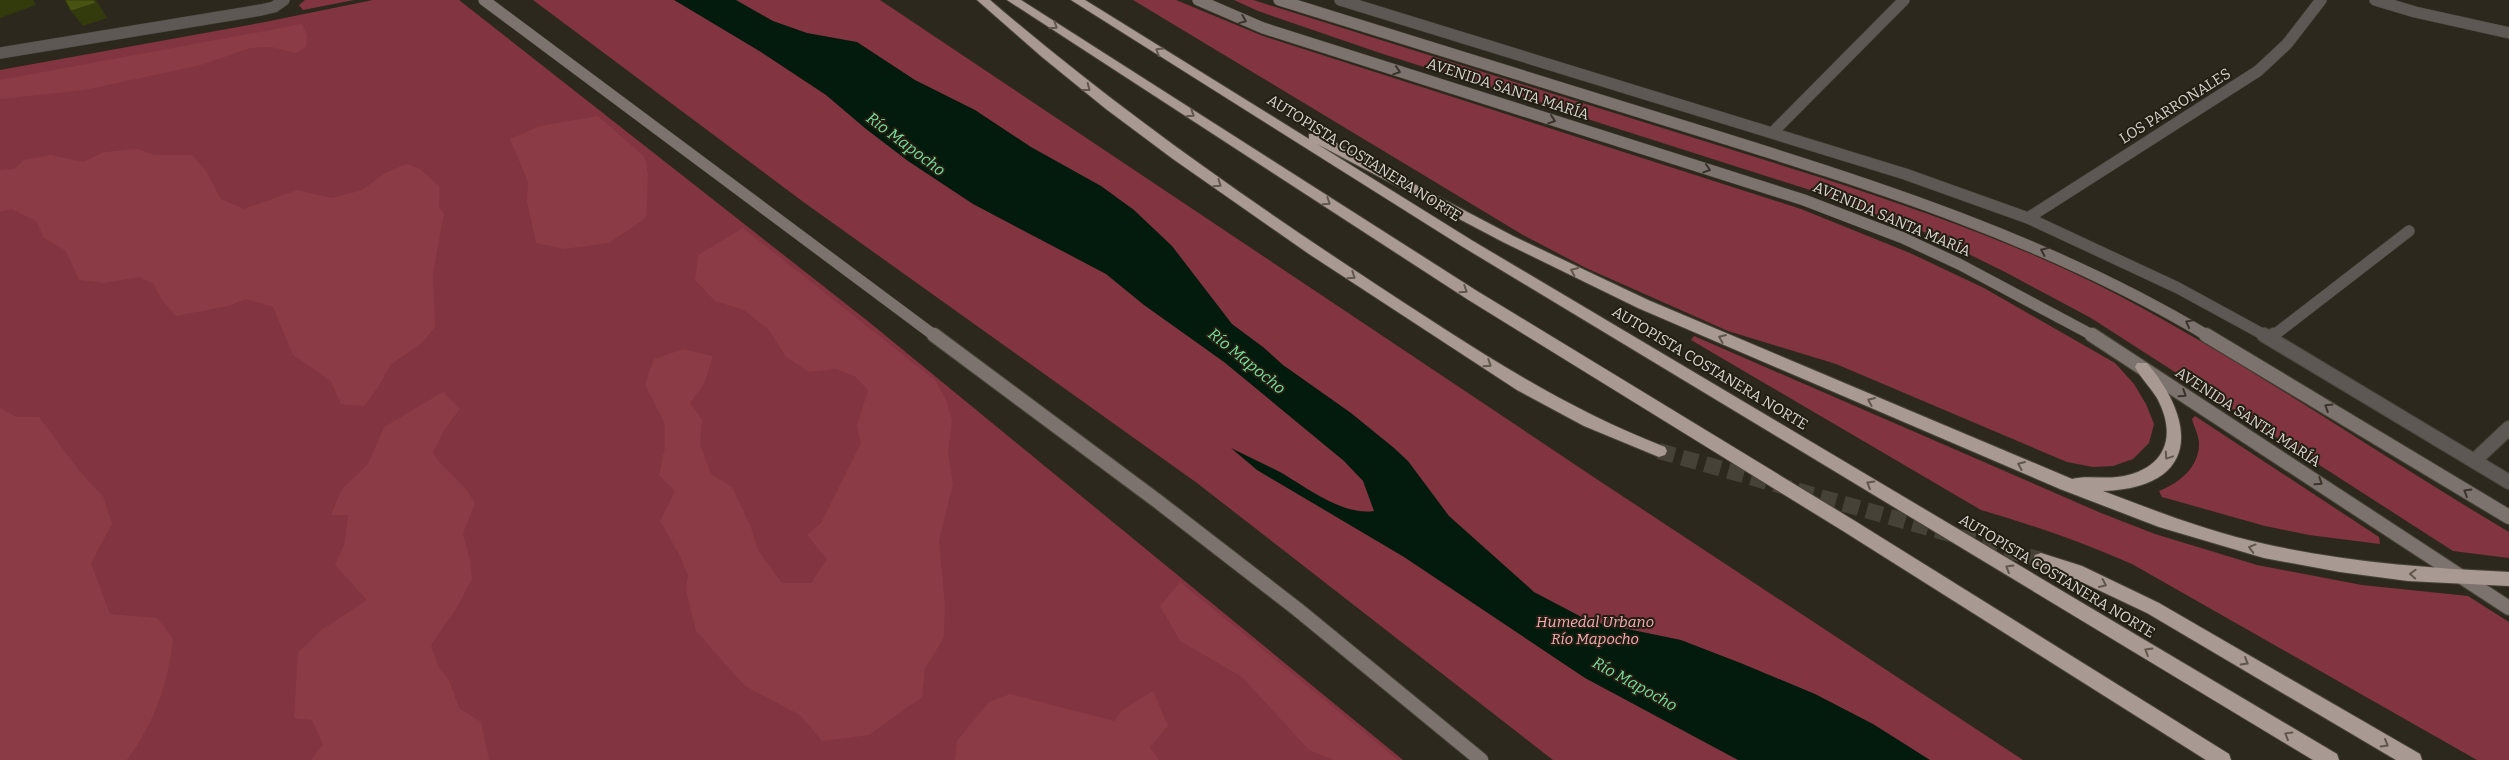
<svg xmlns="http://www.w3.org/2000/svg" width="2509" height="760" font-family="Bitter,serif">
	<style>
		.green { fill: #823440 }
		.forest { fill: #8b3b46 }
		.water { fill: #031b0c }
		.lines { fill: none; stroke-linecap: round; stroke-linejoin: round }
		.motorway-tunnel { stroke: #474238; stroke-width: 16; stroke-dasharray: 16 8; stroke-linecap: butt }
		.service-casing { stroke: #484439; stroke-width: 12 }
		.minor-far1-casing { stroke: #484439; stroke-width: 12 }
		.minor-casing { stroke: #484439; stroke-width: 16 }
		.tertiary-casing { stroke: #484439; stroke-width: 12 }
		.secondary-far1-casing { stroke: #484439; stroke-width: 12 }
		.secondary-casing { stroke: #484439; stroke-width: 16 }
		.motorway-casing { stroke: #484439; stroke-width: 2 }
		.service { stroke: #5e5855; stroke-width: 11 }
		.minor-far1 { stroke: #5e5855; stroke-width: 11 }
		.minor { stroke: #5e5855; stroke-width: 14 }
		.tertiary { stroke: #5e5855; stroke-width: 11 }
		.secondary-far1 { stroke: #7c736e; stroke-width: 11 }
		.secondary { stroke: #7c736e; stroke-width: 14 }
		.motorway { fill: #a89a92; fill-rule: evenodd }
		.shaded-wall { fill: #333a0c }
		.building { fill: #495311; stroke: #333a0c }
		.oneway { stroke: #39332a }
		.oneway2 { stroke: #5f564c }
		.labels { text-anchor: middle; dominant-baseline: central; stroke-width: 4; stroke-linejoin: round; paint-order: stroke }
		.street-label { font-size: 15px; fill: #d8d4ce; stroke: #231e13 }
		.park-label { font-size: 15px; font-style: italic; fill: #f5aeb4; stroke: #231e13 }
		.water-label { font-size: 16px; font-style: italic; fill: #76df9a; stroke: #231e13 }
	</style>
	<rect width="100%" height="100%" fill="#2d281d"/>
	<path class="green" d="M305 0H354L303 10 299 5Z
		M373 0H459L869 322 1403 760H0V70L265 22Z
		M533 0H880L1595 478 2023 760H1553L1197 483 802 201Z
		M1133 0H1176L1263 36 1801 209 1910 253 1984 288 2115 363 2134 384 2146 404 2154 424 2149 443 2133 459 2113 466 2093 467 2067 462 1836 364 1728 331 1586 268 1523 235Z
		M1234 0H1253L1822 178C1922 211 2022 245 2116 294 2251 365 2377 454 2509 532V558L2453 551 2091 318 2005 272 1924 232 1807 189 1380 53 1258 11Z
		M1694 336 2101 513 2155 534 2257 565 2362 585 2468 596 2509 622V760H2477L2132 564C2082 542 2033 525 1981 510L1691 340Z
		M2195 416 2379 537 2380 544 2309 535 2265 526 2162 497 2159 491C2179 483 2200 467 2199 442 2198 434 2194 426 2192 419Z"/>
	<path class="forest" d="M302 24 307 35 306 47 296 53 271 47 250 48 201 65 85 90 0 99V80Z
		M598 116 645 157 648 175 646 218 609 243 564 249 536 243 527 201 528 182 510 139 540 126Z
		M138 149 155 155H192L206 171 221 199 244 209 297 190 332 198 362 190 385 173 406 164 420 169 439 186V206L444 214 433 274 435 327 422 343 390 365 379 386 364 406 341 404 331 381 293 355 273 307 246 299 228 306 176 316 162 300 154 284 140 277 104 283 79 280 66 251 44 238 36 221 12 209 0 212V170L14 169 24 160 51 155 83 162 104 152Z
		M743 228 936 381 946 400 952 420 948 452 953 484 939 541 945 605 944 637 925 669 922 697 869 735 822 741 800 715 745 686 696 631 686 590 688 576 680 556 660 521 675 491 659 475 665 447V424L645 384 654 359 683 349 713 356 704 384 690 403 702 419 700 445 711 474 732 487 751 527 758 550 782 583H811L827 559 807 535 821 523 861 443 857 426 868 390 856 377 836 369 809 372 786 357 769 330 744 310 715 301 695 280 698 255Z
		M443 392 460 409 444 430 433 453C446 473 464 482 475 503L463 534 470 560 472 579 456 609 431 645 439 668 449 680 459 708 481 722 489 760H311L323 744 312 720 294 718 298 653 320 631 367 600 335 565 345 542 348 515H331L342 489 368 464 384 427Z
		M0 408 17 417H39L81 473 103 496 112 524 91 563 110 614 157 618 173 638C168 684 155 722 127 760H0Z
		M1180 582 1398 760H1334L1309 750 1242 677 1180 641 1160 606Z
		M1153 691 1168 726 1150 747 1159 760H955L957 741 989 702 1010 694 1114 721 1122 710Z"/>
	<path class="water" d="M674 0H736L773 21 807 33 857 42 915 80 975 110 1031 147 1101 186 1134 210 1172 246 1232 324 1263 347 1283 365 1351 413 1394 448 1408 461 1449 516 1534 592 1589 621 1681 640 1743 664 1815 694 1873 724 1930 760H1738L1585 678 1404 557 1257 470 1231 448C1247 456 1264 464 1280 472 1306 487 1343 516 1374 511L1363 481 1344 461 1224 362 1144 305 1106 274 973 204 908 161 866 129 826 95 761 52Z"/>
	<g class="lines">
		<path class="motorway-tunnel" d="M1659 451 2041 560"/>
		<defs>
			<path id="service" d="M0 53 261 10 274 7 284 0"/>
			<path id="minor-far1" d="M1340 0 1905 174 2028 218 2178 288 2266 336
				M1772 133 1904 0
				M2028 218 2258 71 2287 44 2321 0
				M2273 336 2409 231"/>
			<path id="minor" d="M2264 335 2509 482
				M2270 338 2274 335
				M2474 461 2509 428"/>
			<path id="tertiary" d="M2375 0 2415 12 2509 33"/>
			<path id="secondary-far1" d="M484 0 935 336
				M1198 0 1263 28 1804 200 1903 238 1959 264 2094 336
				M1279 0C1418 43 1558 87 1697 130 1874 185 2048 240 2208 336"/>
			<path id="secondary" d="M934 335 1156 500 1297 609 1481 760
				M2092 335 2509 608
				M2206 335 2509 517"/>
			<path id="motorway" d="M977 0H990C1112 105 1243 197 1377 285 1470 346 1561 407 1665 447L1667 451 1665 455 1659 457 1584 426 1517 390 1309 254 1173 159 1106 109 1042 57Z
				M1007 0H1021L1477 291 1855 521 2229 754 2231 760H2206L1843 531 1467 299Z
				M1071 0H1085L1309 139V134H1319L1513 236 1648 300 2072 479C2085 475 2102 479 2117 477 2163 471 2179 439 2157 398 2150 387 2141 378 2135 367L2137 363H2147C2199 425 2197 488 2103 491 2156 511 2209 532 2265 544 2345 562 2427 568 2509 572V586L2408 581 2340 572 2264 558 2159 527 2060 489 1638 308 1503 242 1317 144 1473 241 2337 754 2339 760H2313L1463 247Z
				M2041 553 2082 566 2159 603 2420 754 2422 760H2396L2147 613 2071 577 2035 565 2033 560 2035 555Z"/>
		</defs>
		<use href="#service" class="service-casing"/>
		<use href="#minor-far1" class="minor-far1-casing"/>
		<use href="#minor" class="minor-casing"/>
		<use href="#tertiary" class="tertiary-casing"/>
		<use href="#secondary-far1" class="secondary-far1-casing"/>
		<use href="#secondary" class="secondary-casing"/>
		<use href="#motorway" class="motorway-casing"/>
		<use href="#service" class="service"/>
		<use href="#minor-far1" class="minor-far1"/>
		<use href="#minor" class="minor"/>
		<use href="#tertiary" class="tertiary"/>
		<use href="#secondary-far1" class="secondary-far1"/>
		<use href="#secondary" class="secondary"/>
		<use href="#motorway" class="motorway"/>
	</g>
	<path class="shaded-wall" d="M0 0H33L36 5 0 18Z
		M94 0H96L107 18 83 26 71 11Z"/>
	<path class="building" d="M65 0H94L96 3 71 11Z"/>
	<defs><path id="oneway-chevron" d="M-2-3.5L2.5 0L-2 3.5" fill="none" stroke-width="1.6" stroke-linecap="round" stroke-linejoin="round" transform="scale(1.25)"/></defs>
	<g class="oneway">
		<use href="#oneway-chevron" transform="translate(1243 20) rotate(22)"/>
		<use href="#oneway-chevron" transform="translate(1397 71) rotate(18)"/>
		<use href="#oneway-chevron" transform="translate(1552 120) rotate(18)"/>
		<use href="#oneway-chevron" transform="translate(1707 169) rotate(18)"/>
		<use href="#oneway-chevron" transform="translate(2044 251) rotate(-156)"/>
		<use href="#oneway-chevron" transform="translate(2189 323) rotate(-151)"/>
		<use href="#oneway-chevron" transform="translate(2183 394) rotate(33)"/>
		<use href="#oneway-chevron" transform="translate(2328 407) rotate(-148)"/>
		<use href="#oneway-chevron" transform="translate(2319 482) rotate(33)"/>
		<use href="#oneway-chevron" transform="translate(2467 492) rotate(-149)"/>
	</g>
	<g class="oneway2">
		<use href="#oneway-chevron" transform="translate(1054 26) rotate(33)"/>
		<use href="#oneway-chevron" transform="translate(1159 51) rotate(-148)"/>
		<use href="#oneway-chevron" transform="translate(1087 88) rotate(38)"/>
		<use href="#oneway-chevron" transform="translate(1191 114) rotate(33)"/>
		<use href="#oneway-chevron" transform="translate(1218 184) rotate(35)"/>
		<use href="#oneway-chevron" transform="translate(1327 202) rotate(33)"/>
		<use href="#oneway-chevron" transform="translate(1574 271) rotate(-155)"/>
		<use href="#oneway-chevron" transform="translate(1352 276) rotate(34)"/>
		<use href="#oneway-chevron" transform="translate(1464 290) rotate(33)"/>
		<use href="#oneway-chevron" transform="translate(1722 338) rotate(-157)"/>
		<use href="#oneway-chevron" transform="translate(1488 364) rotate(33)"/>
		<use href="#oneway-chevron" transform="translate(1871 401) rotate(-157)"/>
		<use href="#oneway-chevron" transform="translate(2168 456) rotate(124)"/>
		<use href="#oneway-chevron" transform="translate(2021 465) rotate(-157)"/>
		<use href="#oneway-chevron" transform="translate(1870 484) rotate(-149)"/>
		<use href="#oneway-chevron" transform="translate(2252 548) rotate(-165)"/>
		<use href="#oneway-chevron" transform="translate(2009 568) rotate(-149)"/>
		<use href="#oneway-chevron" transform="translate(2413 574) rotate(-177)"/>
		<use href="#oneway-chevron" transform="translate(2103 584) rotate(24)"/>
		<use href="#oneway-chevron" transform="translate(2148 651) rotate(-149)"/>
		<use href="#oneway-chevron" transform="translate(2245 662) rotate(30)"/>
		<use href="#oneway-chevron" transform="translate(2288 735) rotate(-149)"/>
		<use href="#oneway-chevron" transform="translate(2385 744) rotate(30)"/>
	</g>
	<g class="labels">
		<g class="street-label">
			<text transform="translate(1508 89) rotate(18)">AVENIDA SANTA MARÍA</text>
			<text transform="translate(2175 106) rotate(-32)">LOS PARRONALES</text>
			<text transform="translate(1364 158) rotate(32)">AUTOPISTA COSTANERA NORTE</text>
			<text transform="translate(1892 219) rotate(23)">AVENIDA SANTA MARÍA</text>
			<text transform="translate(1710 368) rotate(31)">AUTOPISTA COSTANERA NORTE</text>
			<text transform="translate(2248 417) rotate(33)">AVENIDA SANTA MARÍA</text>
			<text transform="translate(2057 576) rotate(31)">AUTOPISTA COSTANERA NORTE</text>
		</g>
		<g class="park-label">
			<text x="1595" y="622">Humedal Urbano<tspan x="1595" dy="17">Río Mapocho</tspan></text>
		</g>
		<g class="water-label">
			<text transform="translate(906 144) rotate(37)">Río Mapocho</text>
			<text transform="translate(1247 361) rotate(39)">Río Mapocho</text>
			<text transform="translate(1635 684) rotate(29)">Río Mapocho</text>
		</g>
	</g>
</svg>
